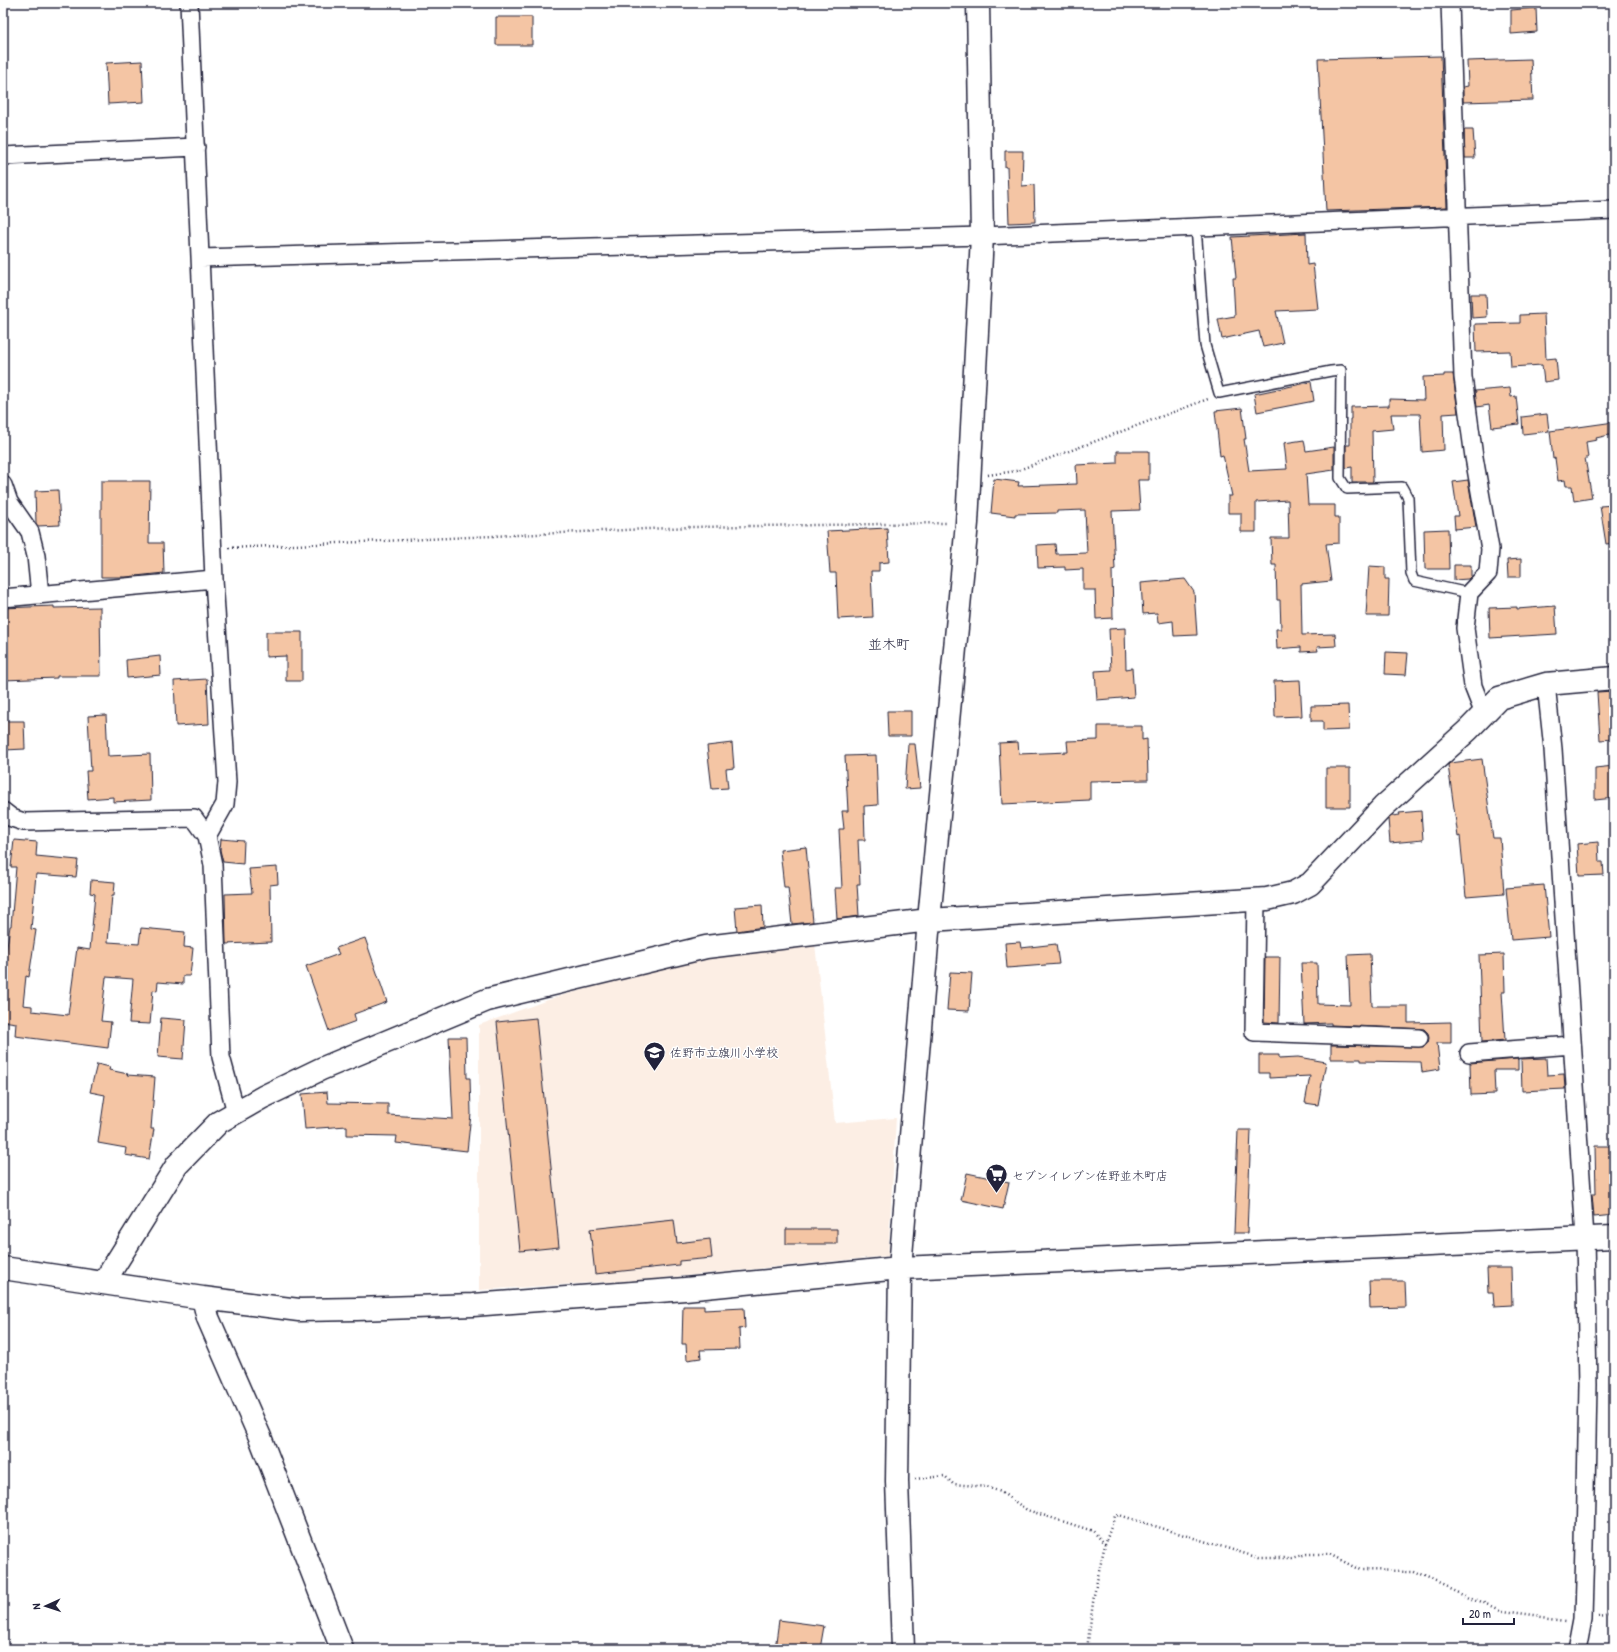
<svg xmlns="http://www.w3.org/2000/svg" width="1617" height="1652" font-family="'Patrick Hand','Klee One',sans-serif">
	<style>
		.built { fill: #fceee4 }
		.building { fill: #f4c5a4; stroke: #22223b }
		.lines { fill: none; stroke-linecap: round; stroke-linejoin: round }
		.lane-casing { stroke: #22223b; stroke-width: 12 }
		.street-casing { stroke: #22223b; stroke-width: 20 }
		.secondary-casing { stroke: #22223b; stroke-width: 25 }
		.path { stroke: #22223b; stroke-width: 2.5; stroke-dasharray: 1 3; stroke-linecap: butt }
		.lane { stroke: #fff; stroke-width: 9 }
		.street { stroke: #fff; stroke-width: 17 }
		.secondary { stroke: #fff; stroke-width: 22 }
		.labels { text-anchor: middle; dominant-baseline: central; stroke-width: 3; stroke-linejoin: round; paint-order: stroke }
		.poi-label { font-size: 12px; fill: #22223b; stroke: #fff; text-anchor: start }
		.quarter-label { font-size: 14px; fill: #22223b; stroke: #fff }
	</style>
	<rect width="100%" height="100%" fill="#fff"/>
	<filter id="ink" filterUnits="userSpaceOnUse"><feTurbulence type="fractalNoise" baseFrequency=".025" numOctaves="2"/><feDisplacementMap in="SourceGraphic" scale="8" xChannelSelector="R" yChannelSelector="G"/><feConvolveMatrix kernelMatrix="1 2 1 2 8 2 1 2 1" color-interpolation-filters="sRGB"/></filter>
	<g filter="url(#ink)">
		<path class="built" d="M815 944 835 1123 896 1118 888 1256 653 1279 479 1290V1025L556 997 701 958Z"/>
		<path class="building" d="M1536 8 1537 32 1511 34V10Z
			M496 17H532V45H496Z
			M1441 56 1447 207 1326 211 1318 59Z
			M1531 59 1533 100 1463 102V87L1468 86 1467 61Z
			M142 61 144 102 108 104 106 63Z
			M1464 130H1473L1475 158H1465Z
			M1005 151H1023L1022 186 1034 185 1035 222 1009 223 1007 167H1005Z
			M1306 233 1307 265 1313 264 1318 309 1276 311 1283 343 1263 347 1259 331 1222 339 1218 319 1235 316 1233 278H1236L1232 237Z
			M1471 294H1486L1487 317 1472 318Z
			M1544 314 1546 359 1556 358 1558 380 1544 382 1542 365 1511 367 1510 351 1476 352 1475 324 1520 323V315Z
			M1444 374H1453L1458 413 1443 414 1444 450 1422 452 1420 414H1391L1393 429 1372 431 1373 482H1352V467L1346 468V445H1350V419H1351V407L1389 406V399L1424 400 1423 377 1444 376Z
			M1311 382 1314 401 1257 412 1254 394Z
			M1510 388 1511 397 1516 396 1519 424 1492 427 1489 405 1477 407 1475 391Z
			M1242 408 1246 439H1244L1249 471 1287 469 1284 443 1304 440 1306 451 1334 447V470L1306 474 1308 505H1335V517H1339V543L1326 544 1331 581 1301 584 1302 635 1335 634 1336 646 1317 647 1318 651 1301 652V647L1277 649 1276 629H1281L1280 600H1277L1276 565H1272L1271 538H1289L1288 500 1256 502V532H1241V513H1228V496H1232L1223 455 1220 456 1215 411Z
			M1547 414 1549 431 1523 434 1522 417Z
			M1614 422V434L1596 438 1597 440 1586 442 1588 458H1585L1592 498 1574 501 1572 486H1566L1565 480 1558 481 1555 458 1553 459 1550 431Z
			M1117 451H1149V480H1138L1140 510 1112 511 1115 569 1112 570 1113 618 1096 619 1095 590H1083V569L1065 570V567L1038 568 1037 545 1055 544 1056 554 1087 553 1085 510 1057 511V513L1015 514V516L991 513 994 479 1019 482 1018 486 1077 484 1076 465 1117 463Z
			M1468 480 1476 527 1455 529 1454 516H1458L1453 482Z
			M101 481H150L149 543H163L164 573 126 577H101Z
			M58 490 60 525 38 526 36 523 35 491Z
			M1614 505V543L1606 544 1600 506Z
			M887 528 889 562 879 563V571H871L873 617 838 619 836 573H830L827 531Z
			M1448 529 1449 569H1425L1424 530Z
			M1521 559V577H1508L1507 560Z
			M1454 565H1471V576L1468 579 1454 580Z
			M1369 566 1385 567V579H1389L1388 616H1366Z
			M1185 579 1194 592 1197 635 1174 636 1173 621 1158 623 1157 613 1143 614 1141 583Z
			M54 606V608L100 607 101 676H57V678L3 680V608Z
			M1555 606 1557 634 1490 638 1489 608 1517 607V609Z
			M1125 628 1126 669 1132 668 1134 697 1097 700 1095 671 1111 670 1109 629Z
			M266 632H302V681H286V656L266 657Z
			M1386 652 1408 653 1406 675 1385 674Z
			M160 656 161 675 127 678 126 660Z
			M207 679 209 724 176 726 174 681Z
			M1300 680 1302 716 1275 717 1274 681Z
			M1614 691V739L1600 740 1597 692Z
			M1348 705 1349 730 1323 731V721H1311V706Z
			M887 711H911V736H888Z
			M106 715 108 756 150 754 151 800 113 802V797L88 799 86 771H91L88 716Z
			M5 721H24L25 749 5 750Z
			M1098 726H1142V740L1147 739 1148 780 1090 781V800L1002 804 999 743 1018 742 1019 754 1068 752 1067 741 1098 740Z
			M732 743 734 768 726 769 728 788 712 789 707 746Z
			M908 744H915L920 788 905 789Z
			M876 755 878 805 864 806 865 840H858L860 884H857L859 916 837 919 835 888H842L839 829H844L842 811H848L845 756Z
			M1482 759 1493 838H1500L1504 894 1466 897 1460 836 1458 837 1448 765 1450 763Z
			M1614 766V798L1595 800V768Z
			M1326 768H1350V807H1326Z
			M1421 811 1423 840 1390 843 1388 819 1392 816 1400 815 1399 813Z
			M221 839 244 841 243 864 223 862 220 850Z
			M14 840 37 842 36 856 78 860 76 877 36 874 31 929 36 930 29 977 26 976 23 1005 32 1006V1011L68 1015 77 948 90 950 95 894 90 893 91 880 115 882 114 895H112L108 942 139 944 141 928 185 932 184 947 193 948 190 976H183V984L158 982 157 991 153 990 150 1024 129 1023 133 979 106 977 101 1021 111 1022 108 1048 15 1036 16 1023 3 1021V993L5 974 3 973 10 926H11L16 867H11Z
			M1598 842 1599 862H1603L1604 875 1579 876 1577 844Z
			M806 847 813 922 792 924 788 887H784L780 850Z
			M277 867 278 884 270 885 271 942 226 944 225 894 252 893 249 869Z
			M1544 885 1549 937 1511 940 1506 888Z
			M762 905 763 927 737 931 735 907Z
			M365 938 387 1002 354 1014 356 1021 329 1031 306 966 339 954 336 948Z
			M1020 942 1021 948 1056 944 1059 964 1007 968 1005 943Z
			M1370 954 1372 1006H1408V1023L1451 1022V1043H1437L1440 1069 1422 1072 1421 1062 1361 1061V1059H1331V1045L1423 1047 1428 1043 1429 1038 1428 1033 1424 1029 1331 1025V1023L1304 1024 1301 963H1317L1318 1004 1350 1005 1348 955Z
			M1504 954 1505 992H1502L1505 1040 1482 1042 1479 955Z
			M1265 957H1280L1279 1023 1264 1022Z
			M950 972 972 973 969 1011 947 1010Z
			M161 1018 186 1020 183 1059 158 1057Z
			M536 1018 559 1247 520 1251 497 1022Z
			M449 1037H466L467 1078H470L471 1114 467 1151 396 1143 397 1136 347 1135V1126L305 1129 302 1094 327 1092 328 1103 388 1104V1115L453 1119Z
			M1259 1055H1279V1058L1298 1057 1326 1062 1318 1105 1305 1103 1310 1076 1269 1078V1073H1259Z
			M1546 1058 1547 1075 1564 1074 1565 1089 1522 1091 1521 1059Z
			M1518 1059V1070H1494L1495 1094 1471 1095 1470 1063Z
			M97 1064 110 1067 109 1070 128 1074 127 1075 155 1077 151 1129H154L149 1159 125 1155 126 1148 98 1143 105 1095 90 1092Z
			M1238 1130H1251L1247 1233H1234Z
			M1595 1146H1614V1185H1612L1614 1215 1594 1217 1592 1194H1596Z
			M967 1173 1009 1182 1003 1209 961 1200Z
			M674 1220 677 1243 710 1239 712 1258 679 1261V1265L595 1274 590 1229Z
			M786 1229H837V1244H786Z
			M1487 1268H1511L1512 1305 1494 1306 1493 1293H1488Z
			M1369 1281H1405L1406 1307 1370 1308Z
			M683 1306H704V1310L744 1308 745 1328 739 1329 740 1349 700 1350 701 1358 687 1360 686 1344H682Z
			M779 1620 824 1626 820 1649H775Z"/>
		<g class="lines">
			<defs>
				<path id="lane" d="M1196 227 1205 345 1219 393 1331 371 1341 370 1340 478 1347 489 1402 487 1408 498 1411 573 1414 581 1469 593"/>
				<path id="street" d="M189 3 214 579 227 782 225 804 207 836
					M1450 3 1463 377 1474 457 1490 549 1488 573 1469 593 1465 628 1473 686 1484 714
					M3 156 196 147
					M201 258 982 236 1614 210
					M3 485 9 502 30 532 36 556 40 595
					M3 598 214 579
					M1546 684 1553 749 1585 1238 1588 1384 1585 1546 1583 1617 1577 1649
					M3 811 12 818 24 822 194 818 207 836 213 865 221 1057 236 1112
					M1256 900 1254 1032 1419 1038
					M1469 1053 1572 1045"/>
				<path id="secondary" d="M3 1268 203 1298 299 1310 357 1309 473 1305 685 1289 900 1268 1614 1237
					M104 1282 177 1165 219 1122 263 1097 321 1069 487 1000 706 947 929 920 1267 899 1293 893 1310 884 1383 807 1468 730 1499 698 1546 684 1614 678
					M203 1298 208 1318 260 1437 342 1649
					M903 1649 897 1481 900 1268 929 920 967 523 982 236 978 3"/>
			</defs>
			<use href="#lane" class="lane-casing"/>
			<use href="#street" class="street-casing"/>
			<use href="#secondary" class="secondary-casing"/>
			<path class="path" d="M988 475 1016 471 1208 399
				M229 548 691 527 947 523
				M915 1479 945 1476 953 1484 987 1487 1001 1492 1027 1510 1093 1531 1105 1544 1094 1595 1087 1649
				M1105 1544 1115 1516 1119 1515 1259 1558H1291L1307 1554H1329L1360 1570 1412 1571 1502 1611 1567 1619
				M1599 1614 1614 1612"/>
			<use href="#lane" class="lane"/>
			<use href="#street" class="street"/>
			<use href="#secondary" class="secondary"/>
		</g>
	</g>
	<defs>
		<symbol id="school-pin" viewBox="-11 -11 22 30"><path d="M0 17L-7.5 6A9.5 9.5 0 1 1 7.5 6Z" fill="#22223b" stroke="#fff"/><path d="M0-5L7-2L0 1L-7-2ZM-4 1L0 2.5L4 1V4Q0 6-4 4Z" fill="#fff"/></symbol>
		<symbol id="supermarket-pin" viewBox="-11 -11 22 30"><path d="M0 17L-7.5 6A9.5 9.5 0 1 1 7.5 6Z" fill="#22223b" stroke="#fff"/><path d="M-6-5.5h2.5l.6 2H6L4.5 2H-2.5L-4.4-4H-6ZM-1.5 3.2a1.3 1.3 0 1 0 .1 0ZM3 3.2a1.3 1.3 0 1 0 .1 0Z" fill="#fff"/></symbol>
	</defs>
	<g fill-rule="evenodd">
		<use href="#school-pin" x="642" y="1040" width="25" height="34"/>
		<use href="#supermarket-pin" x="984" y="1162" width="25" height="34"/>
	</g>
	<g class="labels">
		<g class="poi-label">
			<text x="670" y="1052">佐野市立旗川小学校</text>
			<text x="1012" y="1175">セブンイレブン佐野並木町店</text>
		</g>
		<g class="quarter-label">
			<text x="889" y="643">並木町</text>
		</g>
	</g>
	<rect width="1617" height="1652" fill="none" stroke="#fff" stroke-width="16"/>
	<rect x="8" y="8" width="1601" height="1636" fill="none" stroke="#22223b" stroke-width="1.5" filter="url(#ink)"/>
	<g transform="translate(46 1606) rotate(267)" stroke="#ffffff" stroke-width="3" paint-order="stroke">
	<path d="M0-3L7 15L0 10L-7 15Z" fill="#22223b"/>
	<text y="-6" font-size="11" font-weight="bold" text-anchor="middle" fill="#22223b">N</text>
	</g>
	<path d="M1463 1618v6h51v-6" fill="none" stroke="#22223b" stroke-width="2"/>
	<text x="1469" y="1618" font-size="12" fill="#22223b" stroke="#ffffff" stroke-width="3" paint-order="stroke">20 m</text>
</svg>
